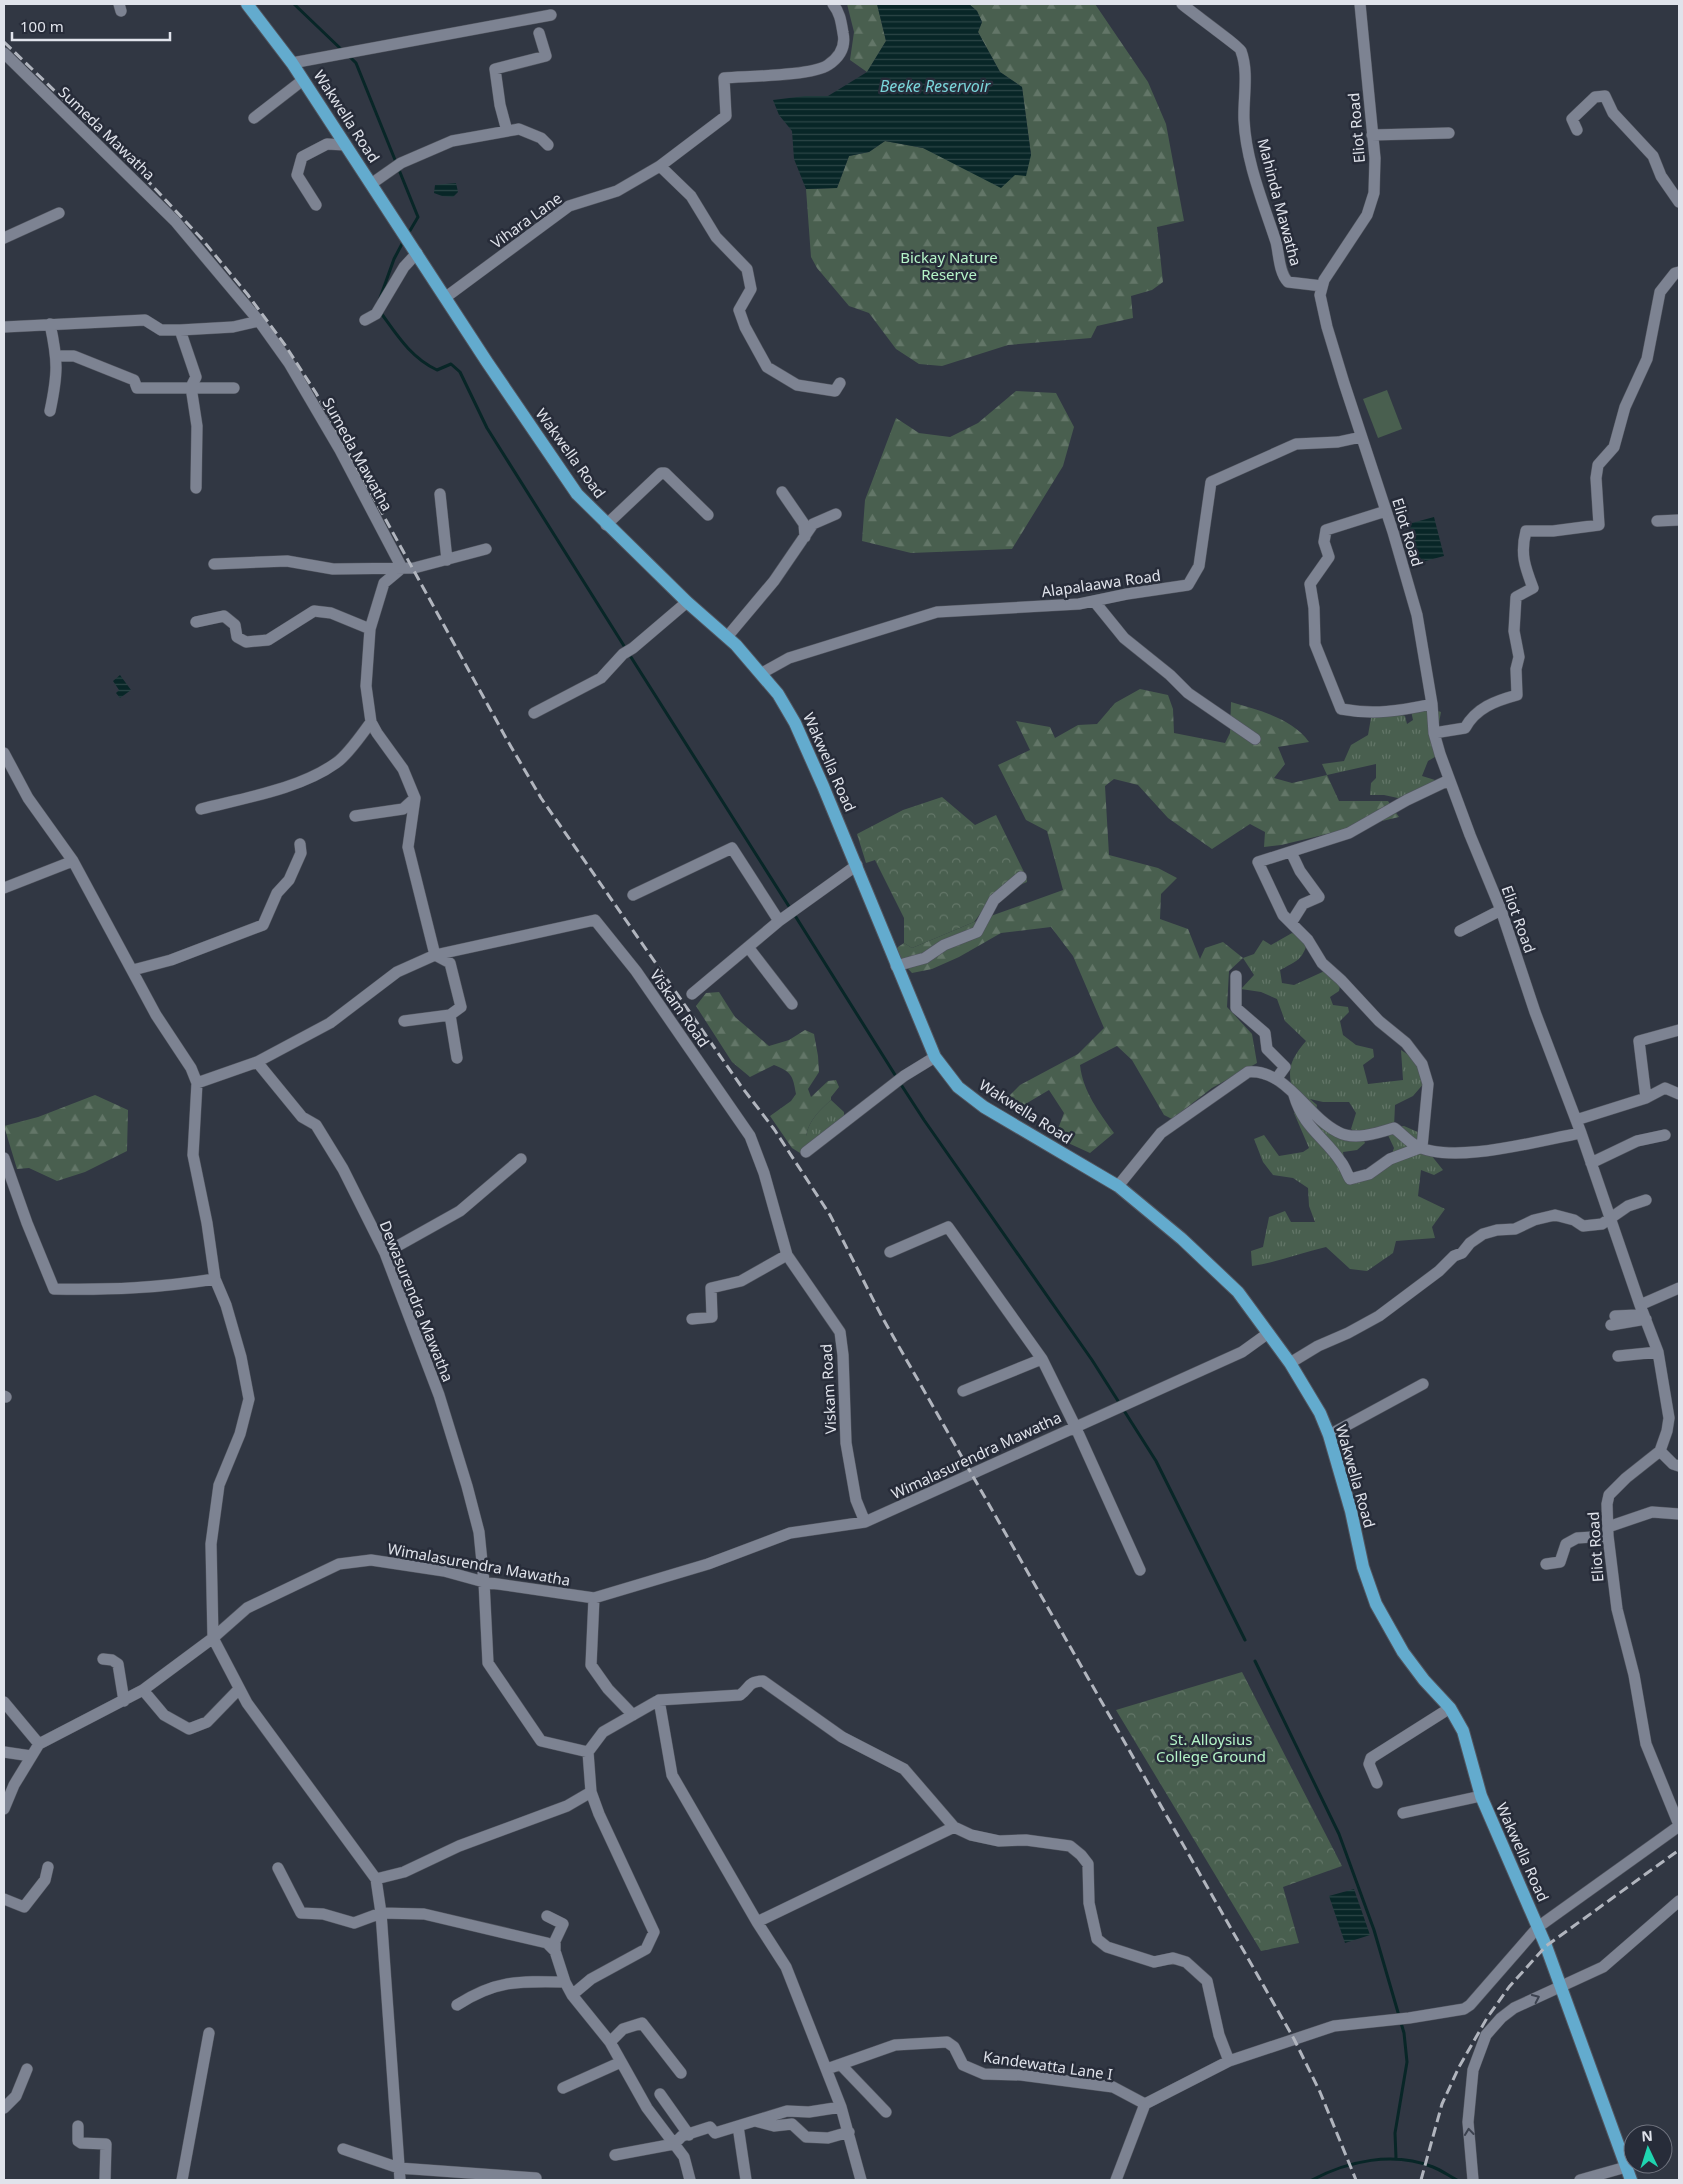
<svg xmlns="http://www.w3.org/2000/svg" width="1683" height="2184" font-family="'Noto Sans',sans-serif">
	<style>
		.grass { fill: url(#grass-tufts); fill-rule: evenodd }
		.forest { fill: url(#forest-firs) }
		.park { fill: url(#park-crowns) }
		.pitch { fill: #495f4f }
		.water { fill: url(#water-rules) }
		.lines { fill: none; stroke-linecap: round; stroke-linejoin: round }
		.stream { stroke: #082627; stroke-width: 3 }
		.minor-casing { stroke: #51555f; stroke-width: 12 }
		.major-casing { stroke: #51555f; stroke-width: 14 }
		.minor { stroke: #7d8392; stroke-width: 11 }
		.major { stroke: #63abce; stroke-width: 12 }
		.rail { stroke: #b1b5be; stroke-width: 3; stroke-dasharray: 10 5; stroke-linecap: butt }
		.oneway { stroke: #3c424f }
		.labels { text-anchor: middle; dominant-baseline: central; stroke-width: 5; stroke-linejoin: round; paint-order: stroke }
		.street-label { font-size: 15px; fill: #e0e3eb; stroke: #272c39 }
		.park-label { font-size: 15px; fill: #b5f4c8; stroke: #272c39 }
		.water-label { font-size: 16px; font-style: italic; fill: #7ad5da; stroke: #272c39 }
	</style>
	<defs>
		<pattern id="grass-tufts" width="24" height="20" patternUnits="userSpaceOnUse" patternTransform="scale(1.25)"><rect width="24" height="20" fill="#495f4f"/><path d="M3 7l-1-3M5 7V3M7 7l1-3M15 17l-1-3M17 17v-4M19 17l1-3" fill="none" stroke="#637668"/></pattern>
		<pattern id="forest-firs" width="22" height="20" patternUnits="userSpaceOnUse" patternTransform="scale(1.25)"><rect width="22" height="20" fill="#495f4f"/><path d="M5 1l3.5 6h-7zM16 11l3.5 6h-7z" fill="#637668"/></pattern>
		<pattern id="park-crowns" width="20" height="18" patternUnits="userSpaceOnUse" patternTransform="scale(1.25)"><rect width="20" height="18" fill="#495f4f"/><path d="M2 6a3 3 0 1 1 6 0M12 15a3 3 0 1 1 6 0" fill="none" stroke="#637668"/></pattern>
		<pattern id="water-rules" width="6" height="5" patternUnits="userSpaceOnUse" patternTransform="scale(1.25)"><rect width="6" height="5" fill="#082627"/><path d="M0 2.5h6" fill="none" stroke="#2c4546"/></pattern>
	</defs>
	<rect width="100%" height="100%" fill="#313743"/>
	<path class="grass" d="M1429 708 1441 712 1438 728 1440 754 1428 761 1422 776 1435 780 1407 800 1384 795H1370L1371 783 1376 778V764L1327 775 1322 764 1344 761 1351 745 1368 735 1371 718 1394 712 1405 716 1407 724 1413 720 1411 711Z
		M1292 933 1308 940C1303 960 1297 961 1280 970L1282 983 1294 985 1329 969 1341 980 1339 991 1330 997 1333 1005 1348 1007 1349 1012 1340 1021 1343 1035 1356 1045 1373 1049 1374 1057 1363 1065 1368 1084 1403 1080 1401 1050 1422 1064 1425 1082 1413 1096 1395 1105 1394 1127 1404 1126 1420 1133 1431 1155 1443 1170 1434 1175 1421 1170 1418 1196 1445 1209 1432 1227 1435 1238 1396 1241 1393 1253 1367 1271 1350 1269 1326 1247C1300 1253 1278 1262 1252 1266L1251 1251 1263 1247 1269 1217 1285 1211 1291 1222H1315L1309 1206 1308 1188 1293 1178 1273 1175 1263 1162 1254 1139 1264 1135 1279 1156 1303 1152 1309 1148 1294 1113 1309 1099 1294 1095C1286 1070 1290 1060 1306 1041L1285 1021 1277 999 1261 992 1241 989 1254 975 1243 958 1254 954 1263 940 1271 945ZM1310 1099 1323 1102H1349L1356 1113 1351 1129 1361 1135 1315 1118 1317 1105ZM1387 1133 1394 1148 1390 1159 1347 1180 1343 1152 1357 1150 1365 1143 1362 1136Z
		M831 1100 844 1112V1116L819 1139 806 1136C809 1120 819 1111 831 1100Z"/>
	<path class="forest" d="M847 4H877L886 41 867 72 850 60 854 32Z
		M969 4H1095L1148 82 1166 124 1184 221 1157 227 1163 282 1152 290 1131 296 1133 318 1097 326 1091 338 1008 345 942 366 919 364 896 349 869 313 849 306 817 268 811 257 806 189 837 188 849 156 869 152 885 141 923 148 959 165 1031 155 1022 87 1000 72 978 32 982 22 977 11Z
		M1016 391 1056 393 1074 427 1063 466 1012 549 911 553 862 541 865 500 896 418 919 433 950 437 978 423Z
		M1140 689 1168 695 1173 709 1174 733 1225 743 1230 733 1231 702C1258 710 1292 718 1309 742L1278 747 1285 764 1274 778 1292 783 1327 775 1339 801H1388L1399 817 1281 845 1264 847 1265 832 1250 824 1212 849 1168 818 1138 785 1114 779 1105 786 1109 855 1158 868 1177 878 1161 894 1160 919 1188 929 1200 959 1205 948 1223 942 1243 958 1229 971 1227 1007 1252 1034 1257 1063 1212 1088 1172 1119 1164 1115 1132 1060 1117 1046 1080 1065C1083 1092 1099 1112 1114 1133L1090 1153 1055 1137 1064 1113 1049 1090 1017 1109 1008 1097 1020 1085 1078 1054 1104 1028 1073 956 1051 927 1001 933 959 957 932 969 912 973 894 954 898 947 904 943 912 948 974 922 1063 890 1047 831 1026 820 998 765 1030 750 1016 721 1050 727 1055 738 1078 725 1097 724 1115 703Z
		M719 992 735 1017 769 1046 789 1040 805 1030 814 1034 818 1056 819 1072 808 1089 811 1097 828 1081 836 1080 839 1087 831 1097V1100C819 1111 809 1120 806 1136H818L819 1139 800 1153 792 1148 770 1116 791 1101 796 1094C793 1076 792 1072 774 1065L750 1077 732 1062 696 1006 706 993Z
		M95 1095 128 1110 127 1151 85 1172 57 1181 29 1168 17 1169 4 1126 38 1117Z"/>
	<path class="park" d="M942 797 975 825 996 815 1027 878V882L993 897 974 922 912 948 904 943V918L875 860 866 863 857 834 903 810Z
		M1242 1672 1342 1866 1283 1887 1299 1943 1261 1951 1116 1710Z"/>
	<path class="pitch" d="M1387 390 1402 429 1378 438 1363 399Z"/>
	<path class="water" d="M877 4H969L977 11 982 22 978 32 1000 72 1022 87 1031 155 1026 176 1015 175 1001 188 923 148 885 141 869 152 849 156 837 188 806 189 794 159 792 131 779 115 773 100 805 96H828L867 72 886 41Z
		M456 183 458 192 453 197 442 196 434 193 435 185Z
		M1434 517 1444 556 1418 563 1408 524Z
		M120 675 131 690 120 698 116 693 119 690 113 681Z
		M1354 1889 1370 1935 1345 1943 1329 1896Z"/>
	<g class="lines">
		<path class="stream" d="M294 4 342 50
			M349 56 356 63 418 217 408 234
			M380 298 394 259 403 242
			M381 313C397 335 411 358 437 370L451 364 460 372 487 428 626 649
			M629 654 790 908
			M794 914 897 1078
			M900 1083 924 1120 1092 1360 1120 1404
			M1123 1409 1156 1461 1245 1640
			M1255 1661 1339 1834 1374 1930 1404 2033 1407 2062 1395 2133 1396 2158
			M1312 2180C1348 2161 1393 2151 1433 2167 1441 2170 1449 2176 1457 2180"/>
		<defs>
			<path id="minor" d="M119 4 121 11
				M1182 4C1190 11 1240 47 1241 51 1249 72 1243 99 1244 120 1246 162 1263 202 1276 242 1279 254 1279 273 1288 282L1322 286
				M1360 4 1375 158 1374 193 1367 215 1324 280 1320 295 1327 327 1344 383 1393 532 1417 615 1432 704 1434 733 1440 754 1470 835 1501 910 1535 1012 1581 1133 1640 1305 1658 1352 1669 1418 1667 1431 1660 1451 1626 1478 1609 1495 1607 1504 1608 1536 1617 1609 1634 1675 1646 1744 1679 1825
				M4 53 175 221 259 321 289 363 340 450 402 568 384 583 370 629 366 686 371 722 377 733 403 769 415 798 408 847 435 955 450 963 461 1007 450 1015 404 1021
				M292 63 551 15
				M254 118 303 80
				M1577 130 1572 119 1595 97 1605 96 1613 113 1653 156 1661 176 1679 202
				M507 131 500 105 495 69 546 56 539 33
				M1372 135 1449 133
				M660 166 726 116 724 78C747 76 812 76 828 65 840 57 846 47 843 33 841 21 840 13 833 4
				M371 184 401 163 452 141 519 129 541 138 548 145
				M316 205 297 175 302 157 327 144 345 145
				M4 238 59 213
				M446 297 569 206 617 191 660 166 691 196 716 237 747 269 751 289 739 310 745 327 767 367 797 385 835 391 840 383
				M365 320 376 314 404 267 417 253
				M4 327 145 320 161 330H180L233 327 259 321
				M180 330 196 377 191 387 197 426 196 488
				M57 356H74L134 380 137 388H234
				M50 411C58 373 58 361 50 324
				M782 492 804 524 805 537
				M440 494 447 560
				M1386 511 1326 530 1324 542 1329 557 1310 584 1314 608 1315 644 1341 709C1373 715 1400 711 1432 704
				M1657 521 1679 520
				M606 525 661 473H665L708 515
				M214 564 287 561 333 569 414 568 486 549
				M1094 601 1124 638 1170 675 1188 693 1255 739
				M196 622 224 616 235 625 237 637 246 642 268 640 314 611 331 613 370 629
				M727 637 774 581 813 524 836 514
				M762 673 789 658 937 612 1079 604 1127 594 1188 585 1199 566 1211 482 1296 444 1338 442 1361 437
				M534 713 601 678 623 654 633 648 687 602
				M1434 733 1465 728C1476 708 1495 701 1517 695L1516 669 1519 657 1514 631 1516 597 1533 588C1525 567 1520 554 1526 531H1553L1599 525 1596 478 1598 465 1614 447 1625 407 1647 359 1660 292 1675 273 1679 272
				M4 753 28 798 73 861 156 1015 191 1068 197 1083 193 1155 207 1223 215 1279 226 1305 241 1357 249 1399 240 1434 219 1485 211 1544 213 1638 247 1703 376 1879 381 1913 400 2180
				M201 809C244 798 300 789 336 763 348 755 362 734 371 722
				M355 816 403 809 415 798
				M1291 852 1300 871 1319 897 1303 904 1291 923 1283 915 1258 862 1349 833 1407 800 1449 780
				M4 888 73 861
				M633 895 732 848 779 921 857 865
				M1291 923 1308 940 1322 963 1341 980 1379 1021 1406 1043 1422 1064 1428 1084 1422 1147 1390 1159 1369 1174 1350 1179C1347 1174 1345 1167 1341 1162 1324 1136 1304 1129 1294 1095
				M1460 931 1501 910
				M748 947 792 1004
				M896 966 925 958 944 945 977 932 994 900 1021 877
				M133 970 171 960 263 925 277 893 289 880 301 853 300 844
				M1236 976V1008L1265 1033 1267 1049 1285 1067 1277 1078
				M692 994 779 921
				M450 1015 457 1058
				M257 1062 302 1117 316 1125 343 1169 385 1253 439 1395 467 1486 479 1532 484 1582 488 1663 541 1741 588 1752 603 1732 659 1700 740 1695C751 1687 747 1682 763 1681L842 1737 904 1769 954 1827 971 1835 999 1841 1026 1840 1070 1846 1081 1855 1088 1864 1089 1903 1097 1939 1107 1947 1154 1962 1173 1958 1186 1962 1207 1981 1219 2035 1229 2061
				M197 1083 257 1062 330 1023 397 972 435 955 595 920 636 971 750 1136 764 1173 787 1255 840 1332 843 1355 846 1443 856 1500 865 1522
				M1646 1098 1665 1088 1679 1094
				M1576 1120 1646 1098 1639 1041 1679 1030
				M806 1152 904 1076 935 1057
				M4 1158 27 1223 54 1289C111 1290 158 1288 215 1279
				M1591 1163 1637 1141 1665 1135
				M1118 1186 1161 1133 1248 1072C1287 1069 1306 1116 1338 1132 1354 1141 1378 1133 1394 1128 1401 1133 1407 1140 1415 1145 1451 1166 1540 1140 1581 1133
				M890 1252 948 1227 1042 1359 1075 1426 1140 1570
				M385 1253 460 1211 521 1159
				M1640 1305 1679 1288
				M1615 1316 1637 1315
				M692 1319 712 1317 711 1288 741 1281 787 1255
				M1611 1325 1646 1319
				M1618 1356 1658 1352
				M1290 1363 1318 1346 1348 1333 1379 1316 1439 1271 1454 1256 1462 1253 1470 1243 1483 1234 1497 1230 1515 1229 1534 1220 1555 1215 1574 1220 1583 1226 1602 1224 1628 1206 1646 1200
				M963 1391 1042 1359
				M4 1396 6 1397
				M1329 1435 1423 1384
				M1660 1451 1673 1464 1679 1466
				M1608 1527 1652 1512 1679 1514
				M1546 1564 1560 1562 1566 1544 1577 1538 1608 1536
				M594 1598 591 1665 608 1689 633 1715
				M103 1659 112 1660 118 1664 124 1701
				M143 1690 164 1715 189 1729 207 1722 239 1689
				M659 1700 672 1775 757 1922 786 1967 841 2107 861 2180
				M4 1702 39 1744
				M4 1752 31 1756
				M1377 1783 1369 1764 1371 1758 1450 1708
				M4 1809 14 1785 39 1744 143 1690 213 1638 247 1608 339 1564 371 1560 444 1571 484 1582 594 1598 708 1564 790 1533 865 1522 1242 1352 1267 1334
				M1403 1813 1481 1796
				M278 1868 301 1913 323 1914 354 1923 381 1913 424 1914 547 1943 555 1951 565 1982 572 1995 610 2042 647 2108 684 2157 690 2180
				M376 1879 404 1872 459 1846 567 1806 591 1792
				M4 1899 24 1907 45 1880 48 1867
				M547 1916 563 1924 555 1941V1951
				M757 1922 954 1827
				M572 1995 591 1979 646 1949 654 1932 599 1814 591 1792 588 1752
				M457 2005C496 1980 519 1981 565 1982
				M610 2042 623 2029 642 2023 681 2073
				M841 2065 886 2112
				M827 2069 895 2045 947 2042 954 2047 963 2065 984 2074 1021 2075 1113 2087 1145 2104
				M563 2088 621 2062
				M660 2094 689 2135
				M4 2108 16 2096 27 2069
				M755 2121 774 2126 792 2124 806 2137 828 2138 849 2132
				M78 2126V2141L81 2143 106 2144 105 2180
				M738 2126 746 2180
				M343 2149 399 2168 536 2178
				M615 2155 674 2144 682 2136 710 2127 715 2133 787 2111 809 2112 841 2107
				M182 2180 209 2033
				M1116 2180 1145 2104 1229 2061 1334 2026 1409 2018 1464 2009 1470 2005 1538 1927 1679 1826
				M1473 2180 1468 2122 1473 2070 1486 2035 1501 2018 1514 2008 1603 1967 1679 1901
				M1580 2180 1626 2167"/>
			<path id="major" d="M247 4 292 63 487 362 577 494 687 602 736 645 778 694 795 723 823 786 935 1057 958 1087 984 1107 1118 1186 1182 1239 1238 1292 1290 1363 1320 1413 1329 1435 1351 1511 1363 1567 1376 1604 1403 1652 1424 1680 1450 1708 1463 1731 1481 1796 1546 1946 1631 2180"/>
		</defs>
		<use href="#minor" class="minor-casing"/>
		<use href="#major" class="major-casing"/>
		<use href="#minor" class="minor"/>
		<use href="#major" class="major"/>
		<path class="rail" d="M4 42 146 179 201 238 248 295 285 345 316 393 506 738 541 798 741 1086 774 1129 830 1215 882 1317 1294 2039 1320 2092 1356 2180
			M1421 2180 1442 2104 1459 2067 1487 2018 1509 1987 1546 1946 1679 1850"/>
	</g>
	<defs><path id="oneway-chevron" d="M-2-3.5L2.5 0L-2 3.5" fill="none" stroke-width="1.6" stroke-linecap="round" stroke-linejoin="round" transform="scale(1.25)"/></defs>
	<g class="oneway">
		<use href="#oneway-chevron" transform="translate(1536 1998) rotate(-25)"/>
		<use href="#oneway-chevron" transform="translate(1469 2132) rotate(-96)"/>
	</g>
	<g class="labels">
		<g class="street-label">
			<text transform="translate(347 116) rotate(57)">Wakwella Road</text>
			<text transform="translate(1356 128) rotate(-95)">Eliot Road</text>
			<text transform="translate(107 133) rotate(44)">Sumeda Mawatha</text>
			<text transform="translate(1280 202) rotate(75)">Mahinda Mawatha</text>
			<text transform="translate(526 220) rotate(-36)">Vihara Lane</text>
			<text transform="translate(571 453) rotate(54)">Wakwella Road</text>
			<text transform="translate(358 454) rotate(61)">Sumeda Mawatha</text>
			<text transform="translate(1408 532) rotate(73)">Eliot Road</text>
			<text transform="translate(1101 583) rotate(-8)">Alapalaawa Road</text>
			<text transform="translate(830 762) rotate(66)">Wakwella Road</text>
			<text transform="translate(1519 919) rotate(70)">Eliot Road</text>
			<text transform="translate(680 1008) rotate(55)">Viskam Road</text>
			<text transform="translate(1026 1111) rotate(32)">Wakwella Road</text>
			<text transform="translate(417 1301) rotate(68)">Dewasurendra Mawatha</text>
			<text transform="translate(828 1389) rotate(-93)">Viskam Road</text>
			<text transform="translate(976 1455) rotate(-25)">Wimalasurendra Mawatha</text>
			<text transform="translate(1356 1476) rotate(74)">Wakwella Road</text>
			<text transform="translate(1595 1547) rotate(-94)">Eliot Road</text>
			<text transform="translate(479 1564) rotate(10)">Wimalasurendra Mawatha</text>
			<text transform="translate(1523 1852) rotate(66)">Wakwella Road</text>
			<text transform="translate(1048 2065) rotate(8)">Kandewatta Lane I</text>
		</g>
		<g class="park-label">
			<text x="949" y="257">Bickay Nature<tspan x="949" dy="17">Reserve</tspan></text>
			<text x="1211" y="1739">St. Alloysius<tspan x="1211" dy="17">College Ground</tspan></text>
		</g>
		<g class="water-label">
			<text x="935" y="86">Beeke Reservoir</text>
		</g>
	</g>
	<rect width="1683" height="2184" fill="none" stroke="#e0e3eb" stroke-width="10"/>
	<g transform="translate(1648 2149) rotate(356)"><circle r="24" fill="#272c39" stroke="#717580"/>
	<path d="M0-4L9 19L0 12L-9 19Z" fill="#1fd5b0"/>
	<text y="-8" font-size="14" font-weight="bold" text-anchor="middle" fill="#e0e3eb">N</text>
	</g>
	<path d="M12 32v8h158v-8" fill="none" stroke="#e0e3eb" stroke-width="2.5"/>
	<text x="20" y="32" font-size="15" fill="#e0e3eb" stroke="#272c39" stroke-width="4" paint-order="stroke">100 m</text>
</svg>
